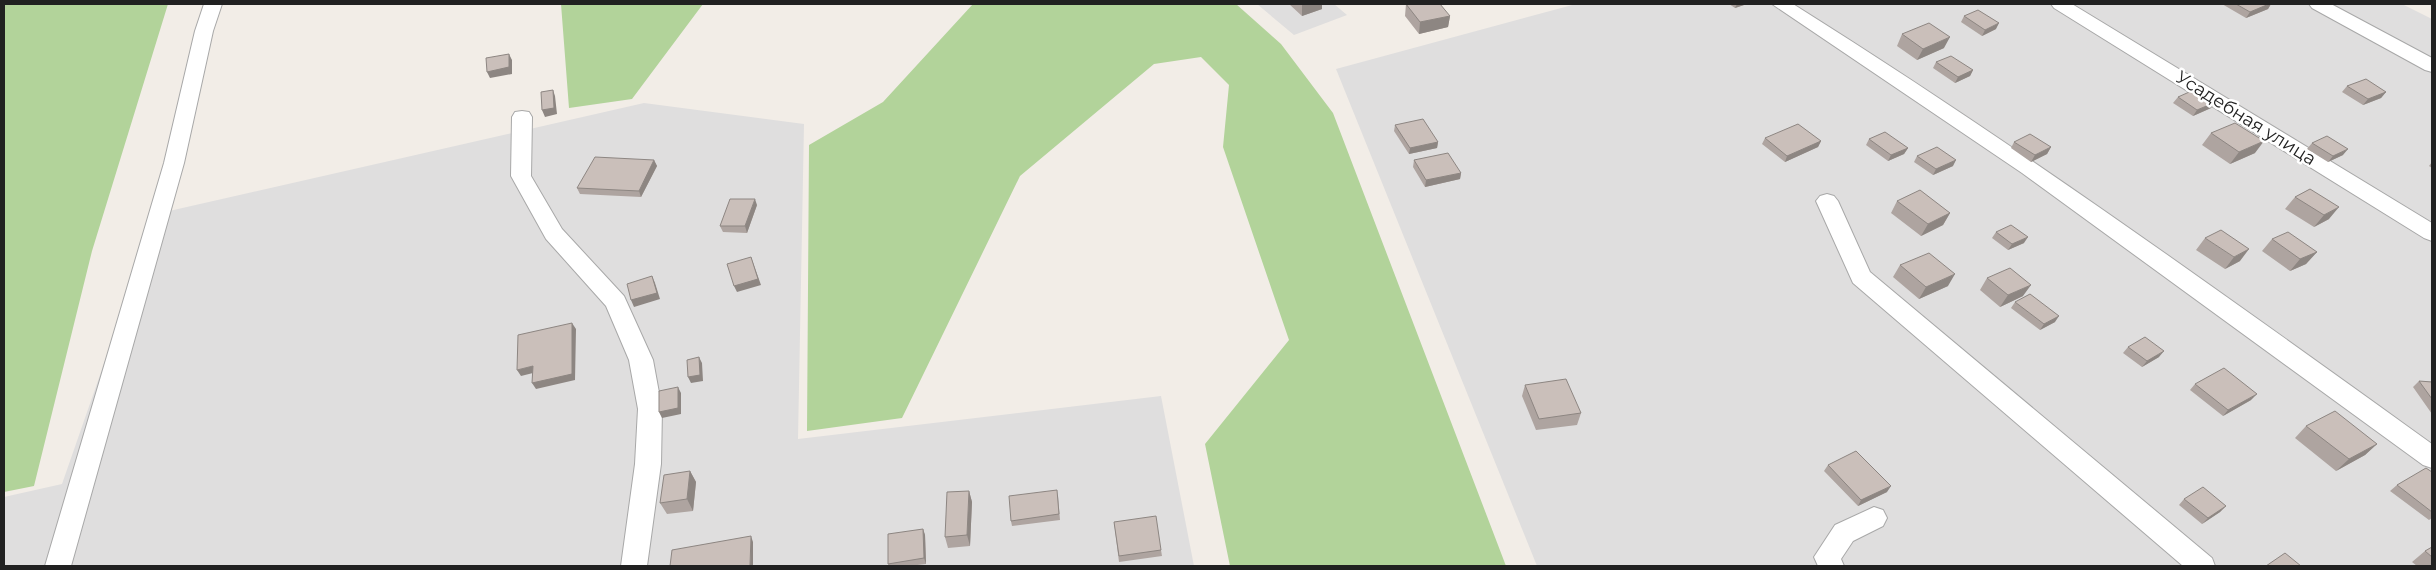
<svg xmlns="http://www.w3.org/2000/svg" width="2436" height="570" font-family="Montserrat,sans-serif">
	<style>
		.residential { fill: #dfdede }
		.forest { fill: #b2d39a }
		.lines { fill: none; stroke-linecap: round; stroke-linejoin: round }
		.minor-casing { stroke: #a8a8a8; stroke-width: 2 }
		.minor { fill: #fff; fill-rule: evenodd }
		.wall { fill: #aea4a0 }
		.shaded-wall { fill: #8d8682 }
		.building { fill: #cabfba; stroke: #8d8682 }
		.labels { text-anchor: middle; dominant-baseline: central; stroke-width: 5; stroke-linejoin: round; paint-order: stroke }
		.street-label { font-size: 18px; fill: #212121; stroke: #fff }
	</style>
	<rect width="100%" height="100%" fill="#f2ede7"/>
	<path class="residential" d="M1257 4H1334L1347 15 1294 35Z
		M1576 4H2402L2432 19V566H1537L1336 69Z
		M644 103 804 124 798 439 1161 396 1194 566H4V497L62 484 156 214Z"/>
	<path class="forest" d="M4 4H168L92 251 34 486 4 492Z
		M561 4H703L632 99 569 108Z
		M973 4H1236L1281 44 1333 113 1506 566H1230L1205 444 1289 340 1223 147 1229 85 1201 57 1154 64 1020 176 902 418 807 431 809 145 883 102Z"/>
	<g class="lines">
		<defs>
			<path id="minor" d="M204 4H222L213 31 184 163 71 566H45L164 163 195 31Z
				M1772 4H1793C2013 142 2222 293 2432 444V468L2423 465 2022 173Z
				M2051 4H2072L2432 223V241L2424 238 2054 8Z
				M2309 4H2331L2432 58V72L2425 70 2312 8Z
				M522 111 529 112 532 117 531 176 562 229 624 296 653 360 662 409 661 464 647 566H621L635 464 638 409 629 360 606 306 546 239 511 176 512 117 515 112Z
				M1827 194 1834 196 1838 201 1870 272 2212 558 2215 566H2183L1853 283 1816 201 1820 196Z
				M1874 507 1883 510 1887 518 1883 526 1853 541 1841 559 1844 566H1818L1814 557 1835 525Z"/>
		</defs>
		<use href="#minor" class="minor-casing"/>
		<use href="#minor" class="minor"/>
	</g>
	<path class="wall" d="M1289 4H1322V9L1302 16Z
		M1406 4 1450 16 1448 27 1419 34 1405 16Z
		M1729 4H1747L1735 8Z
		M2222 4H2271L2268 9 2246 18Z
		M1964 16 1996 29 1982 36 1961 22Z
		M1902 34 1944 48 1917 60 1897 46Z
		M1936 62 1973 70 1970 76 1955 83 1933 68Z
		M2347 86 2386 92 2381 98 2363 105 2342 92Z
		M2178 97 2211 108 2193 116 2173 103Z
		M1395 125 1438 142 1437 148 1409 154 1394 131Z
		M2211 133 2255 153 2230 164 2202 145Z
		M1765 138 1821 141 1818 147 1785 162 1762 144Z
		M1869 139 1908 148 1904 154 1888 161 1866 145Z
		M2014 142 2051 147 2047 154 2031 162 2011 148Z
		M2312 143 2343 155 2328 162 2307 149Z
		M1917 156 1953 166 1933 175 1914 162Z
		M654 160 657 166 641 197 580 194 577 188Z
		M1414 160 1461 173 1460 179 1425 187 1413 167Z
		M2432 162V168L2429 166Z
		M2310 189 2329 219 2314 227 2285 209 2295 197Z
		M1897 201 1950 213 1943 225 1921 236 1891 213Z
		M757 205 747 233 723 232 720 226Z
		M1996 232 2024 243 2008 250 1992 238Z
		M2205 238 2240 261 2225 269 2196 250Z
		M2272 239 2317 252 2306 264 2290 271 2262 251Z
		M1900 265 1948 286 1919 299 1893 277Z
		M1987 278 2023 296 2000 307 1980 290Z
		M2015 302 2055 322 2040 330 2011 308Z
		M2128 347 2159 357 2142 367 2123 353Z
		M2419 381 2432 382V414L2413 387Z
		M2195 384 2251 400 2223 416 2190 390Z
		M1525 385 1581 413 1577 425 1536 430 1522 396Z
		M2306 426 2377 444 2365 455 2336 471 2295 438Z
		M1828 465 1887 492 1858 506 1824 471Z
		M690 471 696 482 693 511 667 514 660 503Z
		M2432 472V518L2429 520 2390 491 2397 485Z
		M969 491 972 502 970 546 948 548 945 537Z
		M1058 496 1060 520 1012 526 1011 521Z
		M2184 499 2226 506 2220 512 2202 524 2179 505Z
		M1114 522 1161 550 1162 556 1119 562Z
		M923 529 925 535 926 564 909 566H889L888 564Z
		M2432 547V566H2417L2412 562 2425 551Z"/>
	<path class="shaded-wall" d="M1302 4H1322V9L1302 16Z
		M1737 4H1747L1735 8Z
		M2269 4H2271L2268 9 2246 18 2250 12Z
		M1450 16 1448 27 1419 34 1420 22Z
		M1999 23 1996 29 1982 36 1985 30Z
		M1950 37 1944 48 1917 60 1923 49Z
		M509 54 512 60V74L490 78 487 72Z
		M1973 70 1970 76 1955 83 1958 77Z
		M553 90 555 96 557 114 545 117 542 110Z
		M2386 92 2381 98 2363 105 2368 99Z
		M2216 102 2211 108 2193 116 2197 110Z
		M1821 141 1818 147 1785 162 1787 156Z
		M2264 141 2255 153 2230 164 2239 152Z
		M1438 142 1437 148 1409 154 1410 148Z
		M2051 147 2047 154 2031 162 2035 155Z
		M1908 148 1904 154 1888 161 1891 155Z
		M2348 149 2343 155 2328 162 2333 156Z
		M654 160 657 166 641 197 639 191Z
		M1956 160 1953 166 1933 175 1936 169Z
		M1461 173 1460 179 1425 187 1426 180Z
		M755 199 757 205 747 233 745 226Z
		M2339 207 2329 219 2314 227 2324 215Z
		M1950 213 1943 225 1921 236 1928 224Z
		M2028 237 2024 243 2008 250 2012 244Z
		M2249 249 2240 261 2225 269 2234 257Z
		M2317 252 2306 264 2290 271 2300 259Z
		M751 257 761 285 737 292 734 286Z
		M1955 274 1948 286 1919 299 1926 287Z
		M652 276 655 283 660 299 634 307 631 300Z
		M2031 285 2023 296 2000 307 2008 295Z
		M2059 316 2055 322 2040 330 2044 324Z
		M572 323 576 329 575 380 536 389 532 383Z
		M2164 351 2159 357 2142 367 2147 361Z
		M699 357 702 363 703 381 691 383 688 377Z
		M533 366 537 372 521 376 517 370Z
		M678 387 681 393V414L662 418 659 412Z
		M2257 394 2251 400 2223 416 2228 410Z
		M2377 444 2365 455 2336 471 2349 459Z
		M690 471 696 482 693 511 687 499Z
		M1891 486 1887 492 1858 506 1861 500Z
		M969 491 972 502 970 546 967 535Z
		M2226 506 2220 512 2202 524 2208 518Z
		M923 529 925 535 926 564 924 558Z
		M751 536 753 542V566H750Z"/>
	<path class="building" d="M1406 4H1440L1450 16 1420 22Z
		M2236 4H2269L2250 12Z
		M1978 10 1999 23 1985 30 1964 16Z
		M1929 23 1950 37 1923 49 1902 34Z
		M509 54V67L487 72 486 58Z
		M1951 56 1973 70 1958 77 1936 62Z
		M2366 79 2386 92 2368 99 2347 86Z
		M2196 89 2216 102 2197 110 2178 97Z
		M553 90 554 108 542 110 541 92Z
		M1423 119 1438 142 1410 148 1395 125Z
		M2235 123 2264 141 2239 152 2211 133Z
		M1798 124 1821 141 1787 156 1765 138Z
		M1885 132 1908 148 1891 155 1869 139Z
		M2030 134 2051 147 2035 155 2014 142Z
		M2327 136 2348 149 2333 156 2312 143Z
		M1937 147 1956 160 1936 169 1917 156Z
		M1448 153 1461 173 1426 180 1414 160Z
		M595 157 654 160 639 191 577 188Z
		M2310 189 2339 207 2324 215 2295 197Z
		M1920 190 1950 213 1928 224 1897 201Z
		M730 199H755L745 226H720Z
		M2011 225 2028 237 2012 244 1996 232Z
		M2221 230 2249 249 2234 257 2205 238Z
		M2288 232 2317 252 2300 259 2272 239Z
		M1929 253 1955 274 1926 287 1900 265Z
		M751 257 758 279 734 286 727 264Z
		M2010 268 2031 285 2008 295 1987 278Z
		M652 276 657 293 631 300 627 284Z
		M2030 294 2059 316 2044 324 2015 302Z
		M572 323V374L532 383 533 366 517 370 518 335Z
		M2145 337 2164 351 2147 361 2128 347Z
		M699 357 700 375 688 377 687 360Z
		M2224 368 2257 394 2228 410 2195 384Z
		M1566 379 1581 413 1539 419 1525 385Z
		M2419 381 2432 382V399Z
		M678 387V408L659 412V391Z
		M2335 411 2377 444 2349 459 2306 426Z
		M1856 451 1891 486 1861 500 1828 465Z
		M2426 468 2432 472V512L2397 485Z
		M690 471 687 499 660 503 664 475Z
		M2203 487 2226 506 2208 518 2184 499Z
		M1057 490 1059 514 1011 521 1009 496Z
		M969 491 967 535 945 537 947 492Z
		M1156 516 1161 550 1119 556 1114 522Z
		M923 529 924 558 888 564V534Z
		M751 536 750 566H670L672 550Z
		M2432 547V557L2425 551Z
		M2285 553 2301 566H2266Z"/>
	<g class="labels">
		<g class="street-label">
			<text transform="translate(2246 118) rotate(32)">Усадебная улица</text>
		</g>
	</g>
	<rect width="2436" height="570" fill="none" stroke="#212121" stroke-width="10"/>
</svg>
